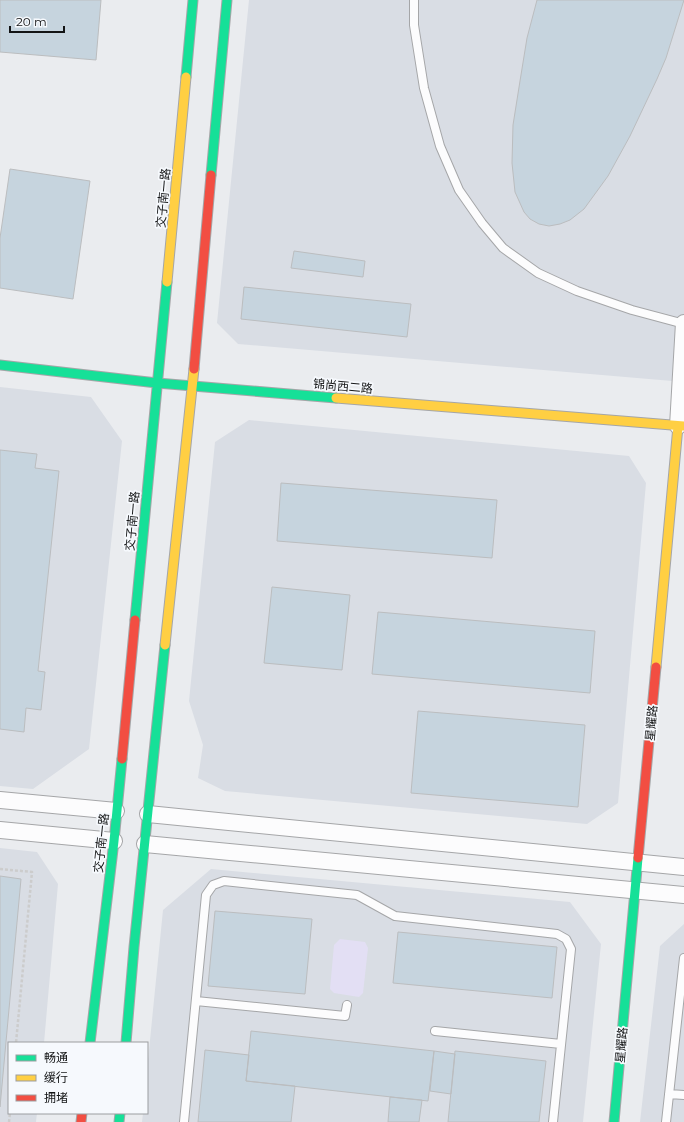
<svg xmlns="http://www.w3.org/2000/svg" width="684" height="1122" font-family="Montserrat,'Noto Sans SC',sans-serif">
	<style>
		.built { fill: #d9dde4 }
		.green { fill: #e3dff4 }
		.building { fill: #c6d4de; stroke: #bbbdbf }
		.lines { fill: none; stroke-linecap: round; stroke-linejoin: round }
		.lane-casing { stroke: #a5a6a8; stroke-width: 10 }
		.street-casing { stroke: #a5a6a8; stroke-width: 18 }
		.fast-casing { stroke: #a5a6a8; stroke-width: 11 }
		.slow-casing { stroke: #a5a6a8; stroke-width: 11 }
		.jam-casing { stroke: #a5a6a8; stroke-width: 11 }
		.path { stroke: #ccc; stroke-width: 2.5; stroke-dasharray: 3 2; stroke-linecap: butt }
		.lane { stroke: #fcfcfd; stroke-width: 8 }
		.street { stroke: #fcfcfd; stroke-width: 16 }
		.fast { stroke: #16e098; stroke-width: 9 }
		.slow { stroke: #ffcf43; stroke-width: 9 }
		.jam { stroke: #f24e42; stroke-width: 9 }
		.labels { text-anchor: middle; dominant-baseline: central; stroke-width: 3.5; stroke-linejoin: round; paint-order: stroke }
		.street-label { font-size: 12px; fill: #131415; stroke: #f6f9fd }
	</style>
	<rect width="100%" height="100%" fill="#eaecef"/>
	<path class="built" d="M249 0H684V382L238 344 217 323Z
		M0 387 91 397 122 441 89 749 33 789 0 786Z
		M249 420 629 456 646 483 618 803 587 824 225 791 198 778 203 745 189 701 215 442Z
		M0 848 37 852 58 884 44 1043H9V1113H37L36 1122H0Z
		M211 869 570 902 601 944 583 1122H142L143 1113H147V1070L163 910Z
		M684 924V1122H640L660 946Z"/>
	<path class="green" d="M340 939 365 942 368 948 363 993 359 997 334 993 330 989 334 945Z"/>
	<path class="building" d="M0 0H101L96 60 0 52Z
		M537 0H684L666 58 657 79 630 136 608 176 584 209 570 220 560 224 549 226 539 224 530 219 524 212 515 192 512 163 513 125 520 81 527 38Z
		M10 169 90 181 73 299 0 288V238Z
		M294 251 365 261 363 277 291 268Z
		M244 287 411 304 407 337 241 319Z
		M0 450 37 454 35 468 59 471 38 671 45 672 41 710 26 708 24 732 0 729Z
		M281 483 497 500 492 558 277 541Z
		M272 587 350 595 342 670 264 663Z
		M378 612 595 631 590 693 372 674Z
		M418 711 585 725 578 807 411 793Z
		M0 876 21 879 0 1107Z
		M215 911 312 919 305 994 208 986Z
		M398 932 557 947 552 998 393 983Z
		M251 1031 434 1051 428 1101 246 1081Z
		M205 1050 249 1055 246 1081 295 1086 291 1122H198Z
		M434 1051 455 1054 451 1094 430 1091Z
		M455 1051 546 1061 539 1122H448Z
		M390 1097 422 1100 419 1122H388Z"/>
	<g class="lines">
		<defs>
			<path id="lane" d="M414 0V25L424 88 440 146 459 190 482 223 503 248 538 273 577 291 632 310 684 324
				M196 1001 345 1016 347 1005
				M435 1031 561 1044
				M669 1094 684 1095
				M184 1122 206 895 213 885 224 881 357 895 395 916 557 934 566 939 571 949 553 1122
				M666 1122 684 958"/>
			<path id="street" d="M678 426 684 323
				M0 800 116 811
				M148 814 684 867
				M0 830 114 841
				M145 844 684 895"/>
			<path id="fast" d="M186 77 193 0
				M211 175 227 0
				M0 365 157 383 336 398
				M135 620 167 282
				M90 1043 114 841 122 759
				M126 1043 134 947 165 645
				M119 1122 120 1113
				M614 1122 638 858"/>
			<path id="slow" d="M167 282 186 77
				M336 398 684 426
				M165 645 194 369
				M656 667 678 426"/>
			<path id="jam" d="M194 369 211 175
				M122 759 135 620
				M638 858 656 667
				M81 1122 82 1113"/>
		</defs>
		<use href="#lane" class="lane-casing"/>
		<use href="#street" class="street-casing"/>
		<use href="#fast" class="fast-casing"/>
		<use href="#slow" class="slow-casing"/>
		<use href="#jam" class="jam-casing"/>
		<path class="path" d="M0 869 32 872 16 1043
			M9 1122 10 1113"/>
		<use href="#lane" class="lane"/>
		<use href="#street" class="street"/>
		<use href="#fast" class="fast"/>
		<use href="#slow" class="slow"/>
		<use href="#jam" class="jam"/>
	</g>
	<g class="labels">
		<g class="street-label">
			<text transform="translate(163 198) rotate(-85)">交子南一路</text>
			<text transform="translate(343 386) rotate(5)">锦尚西二路</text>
			<text transform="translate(132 521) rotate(-85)">交子南一路</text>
			<text transform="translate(651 723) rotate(-85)">星耀路</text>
			<text transform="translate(101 843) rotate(-84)">交子南一路</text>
			<text transform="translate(621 1045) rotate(-85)">星耀路</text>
		</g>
	</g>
	<rect x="8" y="1042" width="140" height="72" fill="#f6f9fd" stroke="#9b9da0"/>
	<rect x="16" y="1055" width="20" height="6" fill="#16e098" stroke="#9b9da0"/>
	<text x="44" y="1062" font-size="12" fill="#131415">畅通</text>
	<rect x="16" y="1075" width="20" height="6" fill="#ffcf43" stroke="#9b9da0"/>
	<text x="44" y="1082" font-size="12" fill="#131415">缓行</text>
	<rect x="16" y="1095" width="20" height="6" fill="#f24e42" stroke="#9b9da0"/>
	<text x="44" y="1102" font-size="12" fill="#131415">拥堵</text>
	<path d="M10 26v6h54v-6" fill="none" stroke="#131415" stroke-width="2"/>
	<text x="16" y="26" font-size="12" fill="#131415" stroke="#f6f9fd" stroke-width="3" paint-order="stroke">20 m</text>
</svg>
